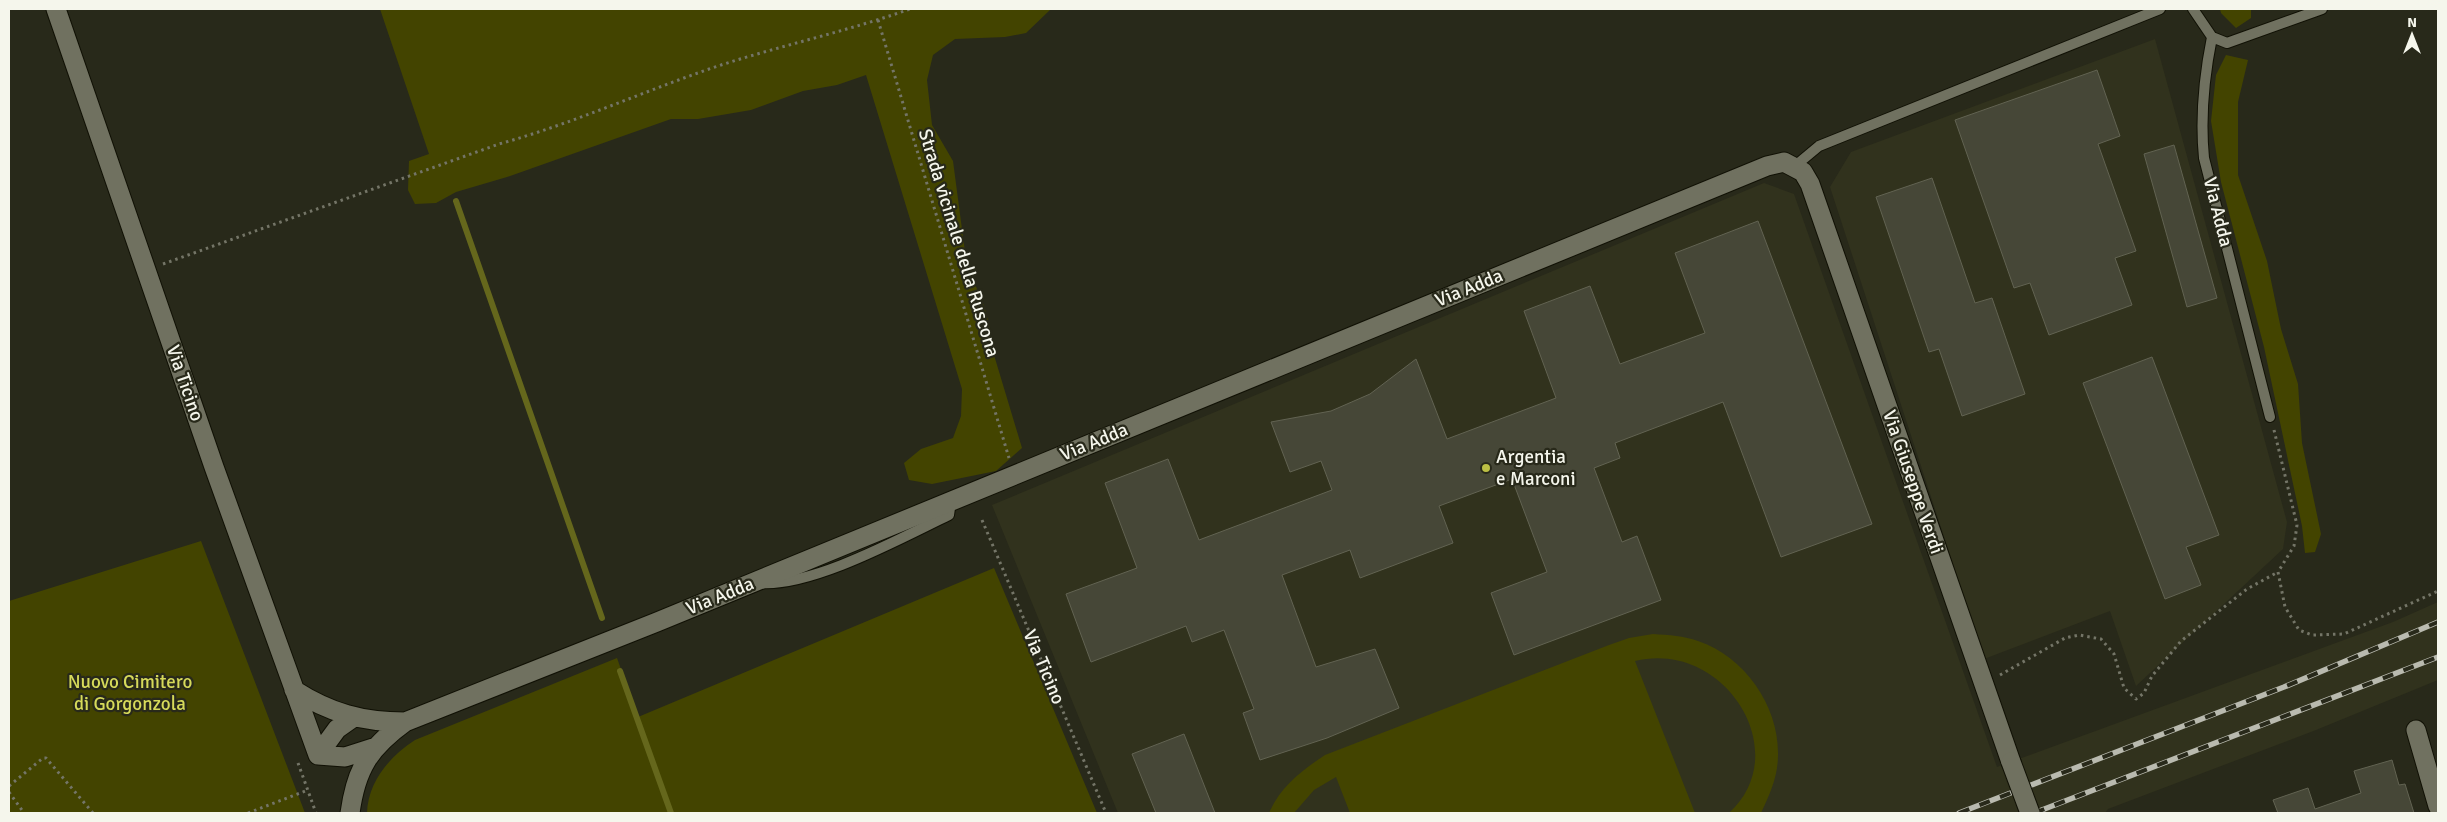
<svg xmlns="http://www.w3.org/2000/svg" width="2447" height="822" font-family="Signika,sans-serif">
	<style>
		.built { fill: #31321d }
		.green { fill: #434400 }
		.lines { fill: none; stroke-linecap: round; stroke-linejoin: round }
		.stream { stroke: #65671c; stroke-width: 6 }
		.building { fill: #464737; stroke: #626352 }
		.lane-casing { stroke: #111105; stroke-width: 12 }
		.street-casing { stroke: #111105; stroke-width: 21 }
		.path { stroke: #747567; stroke-width: 3; stroke-dasharray: 2.5 4; stroke-linecap: butt }
		.lane { stroke: #707160; stroke-width: 10 }
		.street { stroke: #707160; stroke-width: 19 }
		.rail-casing { stroke: #b9baaf; stroke-width: 5.5 }
		.rail { stroke: #28291a; stroke-width: 4; stroke-dasharray: 11; stroke-linecap: butt }
		.street-bridge-casing { stroke: #111105; stroke-width: 21; stroke-linecap: butt }
		.street-bridge { stroke: #707160; stroke-width: 19 }
		.poi-dot { fill: #bcbf44; stroke: #28291a; stroke-width: 2 }
		.labels { text-anchor: middle; dominant-baseline: central; stroke-width: 4.5; stroke-linejoin: round; paint-order: stroke }
		.street-label { font-size: 19px; fill: #f5f6ec; stroke: #28291a }
		.poi-label { font-size: 19px; fill: #f5f6ec; stroke: #28291a; text-anchor: start }
		.park-label { font-size: 19px; fill: #d6da5a; stroke: #28291a }
	</style>
	<rect width="100%" height="100%" fill="#28291a"/>
	<path class="built" d="M2155 39 2287 522 2283 549 2136 686 2110 611 1984 659 1830 187 1851 152Z
		M1764 183 1794 194 1997 767 2393 622 2438 602V680L2316 730 2108 809 2105 813H1118L992 505Z"/>
	<path class="green" d="M380 9H1051L1026 33 1005 37 955 39 933 55 927 80 932 125 953 161 965 252 970 272 984 306 989 324 991 345 1022 448 996 471 932 484 909 480 904 463 921 449 953 438 961 416 962 389 866 75 837 85 803 91 751 110 698 119H671L507 177 456 192 436 203 415 204 408 190 409 161 429 154Z
		M2220 9H2251V18L2236 28 2221 13Z
		M2226 55 2248 60 2238 102V175L2267 261 2281 329 2298 384 2302 443 2321 534 2315 552 2305 553 2302 526 2264 347 2221 182 2211 121 2216 75Z
		M201 541 305 813H9V601Z
		M994 568 1097 813H367C368 782 389 757 415 740L617 658 638 717Z
		M1653 634C1669 635 1684 636 1698 641 1745 657 1779 706 1778 755 1778 776 1770 794 1761 813H1729C1796 752 1724 639 1635 661L1695 813H1350L1336 777 1314 790 1294 813H1269C1281 786 1301 771 1325 755L1609 645 1629 638Z"/>
	<g class="lines">
		<path class="stream" d="M456 201 602 618
			M620 671 671 813"/>
	</g>
	<path class="building" d="M2097 70 2120 136 2098 144 2136 251 2115 258 2132 305 2049 335 2030 283 2014 288 1955 120Z
		M2174 145 2217 298 2187 307 2144 154Z
		M1932 178 1975 303 1992 298 2025 394 1962 416 1939 349 1929 352 1876 197Z
		M1758 221 1872 524 1781 557 1723 402 1615 443 1620 458 1594 468 1622 542 1637 536 1661 600 1514 655 1491 593 1547 572 1512 479 1439 506 1453 543 1360 578 1350 550 1282 575 1316 667 1375 649 1399 708 1327 738 1260 760 1243 713 1254 709 1224 630 1192 642 1186 626 1091 662 1066 594 1137 568 1105 483 1168 459 1199 540 1332 490 1321 461 1290 472 1271 422 1331 411 1370 394 1416 359 1447 439 1556 398 1524 311 1590 286 1620 364 1705 333 1675 253Z
		M2152 357 2219 535 2186 547 2201 585 2165 599 2083 383Z
		M1184 734 1215 813H1156L1132 754Z
		M2392 760 2399 785 2405 784 2414 813H2278L2273 800 2308 788 2315 809 2361 793 2354 771Z"/>
	<g class="lines">
		<defs>
			<path id="lane" d="M2193 9 2212 37C2204 77 2200 117 2204 158L2270 417
				M2212 37 2227 43 2322 9
				M1795 166 1819 146 2160 9
				M760 583C812 587 901 538 949 515L951 501"/>
			<path id="street" d="M56 9 214 467 318 755
				M294 690C330 713 362 722 405 722
				M2416 730 2438 806
				M318 755 345 757 373 748
				M318 755 337 729 354 717
				M350 813C356 769 369 748 405 722L657 622 1767 166 1784 162 1803 172 1810 184 2011 762"/>
		</defs>
		<use href="#lane" class="lane-casing"/>
		<use href="#street" class="street-casing"/>
		<path class="path" d="M878 20 1009 458
			M163 264 499 144C575 123 646 90 721 65 783 45 848 31 910 9
			M2274 430 2297 525 2294 546 2278 572 2285 607 2299 630 2312 635 2344 634 2438 591
			M982 520 1106 813
			M2000 675 2065 638 2079 635 2101 639 2114 654 2124 688 2136 699 2144 693 2152 676 2181 641 2247 589 2278 572
			M298 763 316 813
			M9 786 43 758H46L93 813
			M9 792 24 813
			M248 813 308 790"/>
		<use href="#lane" class="lane"/>
		<use href="#street" class="street"/>
		<defs>
			<path id="rail" d="M1959 813 2284 687 2438 622
				M2034 813 2438 657"/>
		</defs>
		<use href="#rail" class="rail-casing"/>
		<use href="#rail" class="rail"/>
		<defs>
			<path id="street-bridge" d="M2011 762 2030 813"/>
		</defs>
		<use href="#street-bridge" class="street-bridge-casing"/>
		<use href="#street-bridge" class="street-bridge"/>
	</g>
	<circle class="poi-dot" cx="1486" cy="468" r="5"/>
	<g class="labels">
		<g class="street-label">
			<text transform="translate(2218 212) rotate(76)">Via Adda</text>
			<text transform="translate(959 243) rotate(73)">Strada vicinale della Ruscona</text>
			<text transform="translate(1469 288) rotate(-22)">Via Adda</text>
			<text transform="translate(185 383) rotate(71)">Via Ticino</text>
			<text transform="translate(1094 442) rotate(-22)">Via Adda</text>
			<text transform="translate(1913 482) rotate(71)">Via Giuseppe Verdi</text>
			<text transform="translate(720 596) rotate(-22)">Via Adda</text>
			<text transform="translate(1044 667) rotate(67)">Via Ticino</text>
		</g>
		<g class="poi-label">
			<text x="1496" y="457">Argentia<tspan x="1496" dy="22">e Marconi</tspan></text>
		</g>
		<g class="park-label">
			<text x="130" y="682">Nuovo Cimitero<tspan x="130" dy="22">di Gorgonzola</tspan></text>
		</g>
	</g>
	<rect width="2447" height="822" fill="none" stroke="#f5f6ec" stroke-width="20"/>
	<g transform="translate(2412 35)" stroke="#28291a" stroke-width="4" paint-order="stroke">
	<path d="M0-4L9 19L0 12L-9 19Z" fill="#f5f6ec"/>
	<text y="-8" font-size="14" font-weight="bold" text-anchor="middle" fill="#f5f6ec">N</text>
	</g>
</svg>
